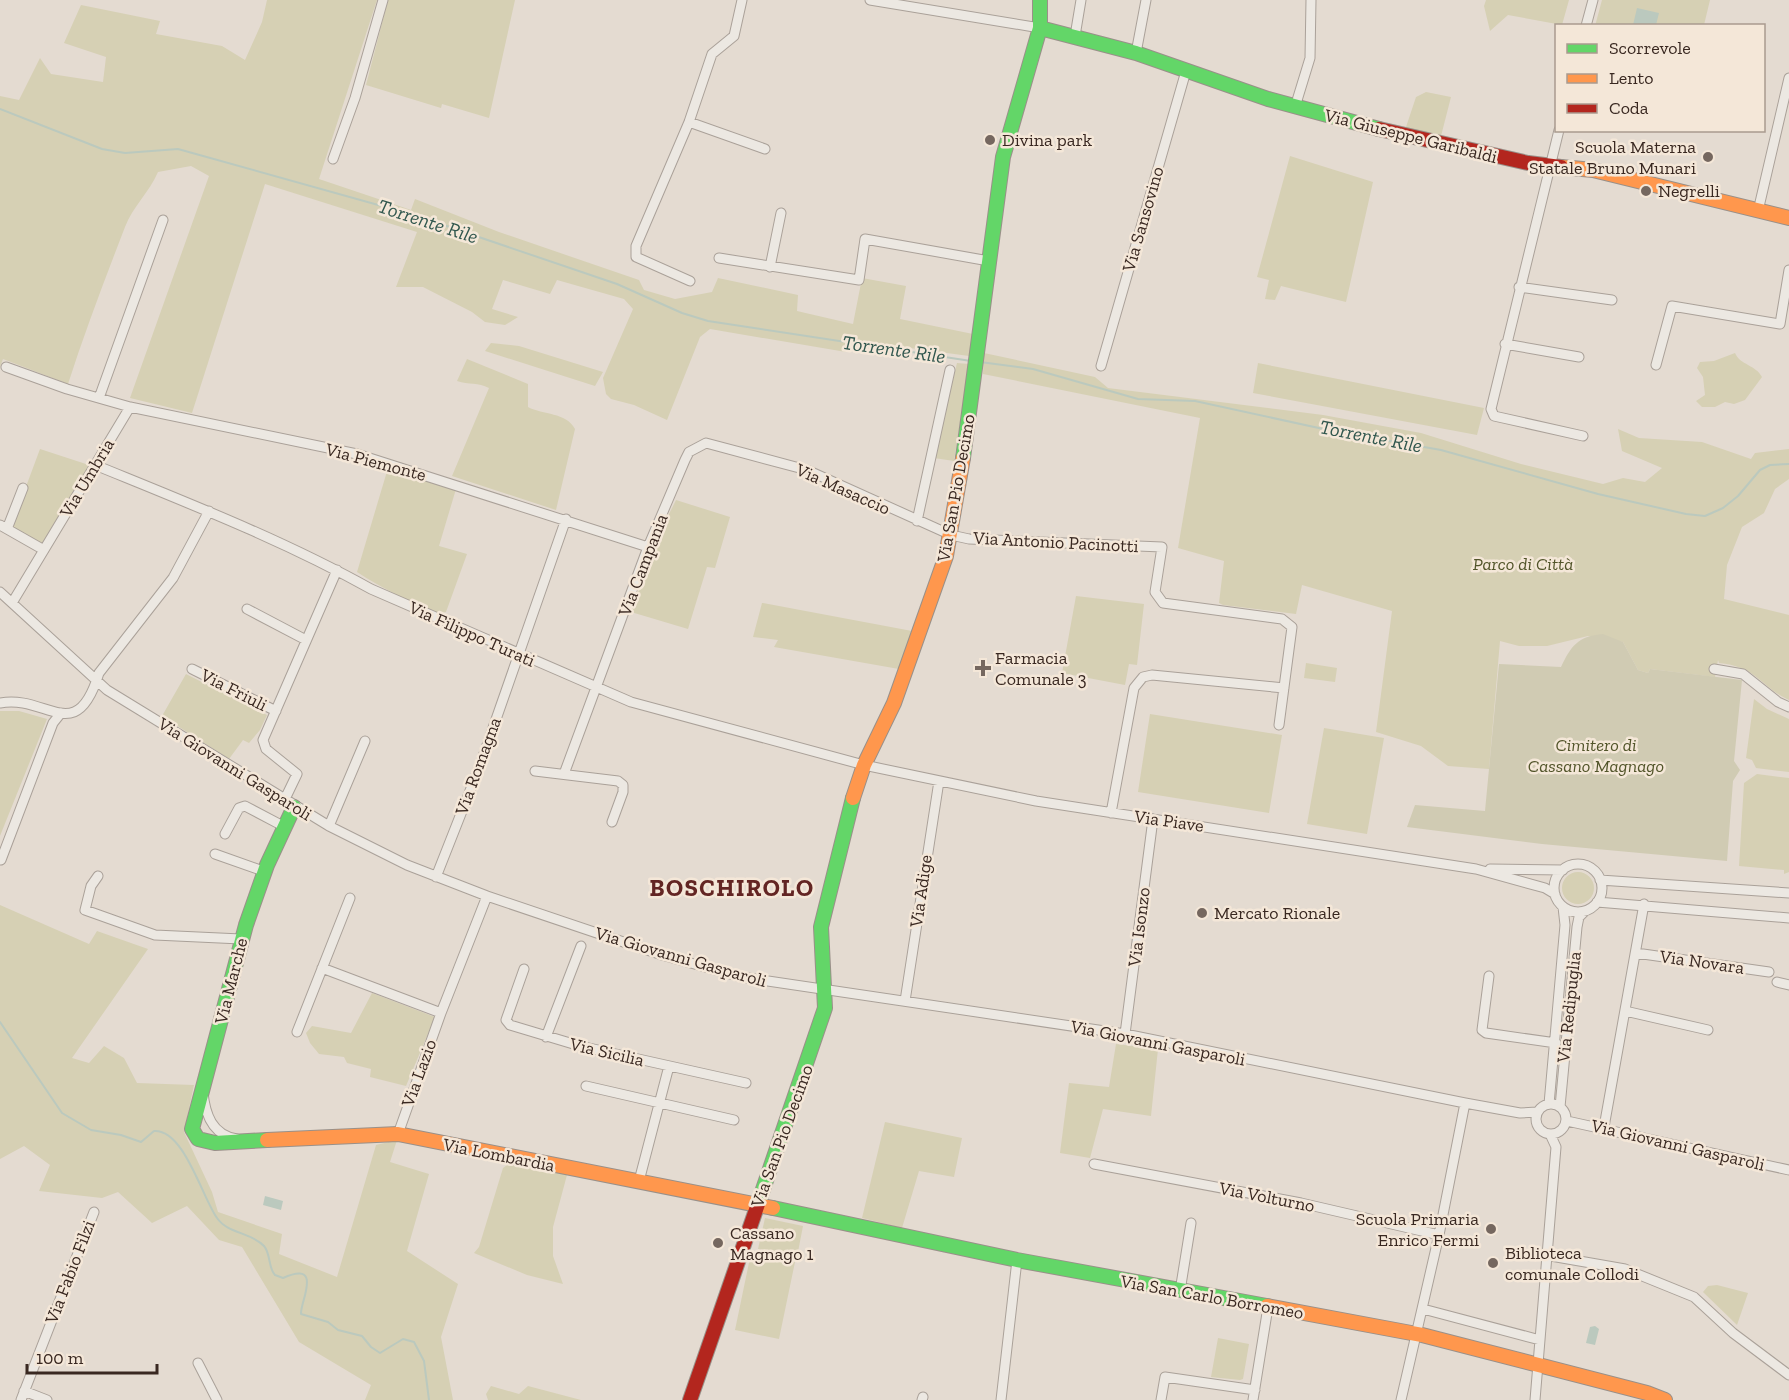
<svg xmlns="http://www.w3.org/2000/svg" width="1789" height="1400" font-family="'Zilla Slab',serif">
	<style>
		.green { fill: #d6d0b4 }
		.cemetery { fill: #d0cbb3 }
		.water { fill: #bbc9be }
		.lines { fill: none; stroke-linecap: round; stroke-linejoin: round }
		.stream { stroke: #bbc9be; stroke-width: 2 }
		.street-casing { stroke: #aaa199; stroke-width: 11 }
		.fast-casing { stroke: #999089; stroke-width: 16 }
		.slow-casing { stroke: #999089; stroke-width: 16 }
		.jam-casing { stroke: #999089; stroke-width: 16 }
		.street { stroke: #ece8e2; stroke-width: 9 }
		.fast { stroke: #63d668; stroke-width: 14 }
		.slow { stroke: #ff974d; stroke-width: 14 }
		.jam { stroke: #b3261e; stroke-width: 14 }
		.poi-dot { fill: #75675f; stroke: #f4e7d8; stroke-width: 2 }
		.labels { text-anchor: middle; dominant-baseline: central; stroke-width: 5; stroke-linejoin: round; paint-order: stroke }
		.street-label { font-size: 18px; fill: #392821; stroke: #f4e7d8 }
		.poi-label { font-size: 18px; fill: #392821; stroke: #f4e7d8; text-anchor: start }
		.park-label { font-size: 18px; font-style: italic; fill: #515429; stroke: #f4e7d8 }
		.water-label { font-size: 20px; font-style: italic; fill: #31574e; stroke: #f4e7d8 }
		.district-label { font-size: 24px; font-weight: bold; letter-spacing: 1.5px; fill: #632523; stroke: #f4e7d8 }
	</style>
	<rect width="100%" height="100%" fill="#e4dbd1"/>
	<path class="green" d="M267 0H377L319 179 411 210 415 199 499 232 639 280 644 290 675 299 712 292 718 278 798 295 797 311 853 324 862 278 906 286 900 319 973 334 969 356 851 340 846 352 710 329 700 337 667 420 634 405 611 399 606 394 603 378 633 309 624 299 557 280 550 294 503 280 492 309 518 317 505 325 485 322 472 312 423 287H396L417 232 265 184 192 413 130 398 209 176 191 166 158 172C149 193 133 206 125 227 105 279 85 331 68 384L3 359 0 367V96L19 100 40 58 51 74 103 82 106 57 64 43 81 5 160 21 156 34 222 46 245 60 262 22Z
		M388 0H515L489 118 442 104 441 108 366 85Z
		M1486 0H1569L1562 25 1508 15 1490 31 1484 6Z
		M1602 0H1710L1704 25 1595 26Z
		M1426 92 1451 97 1440 140 1409 132 1406 127 1416 97Z
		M1290 156 1373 182 1346 302 1281 286 1275 300 1265 299 1269 280 1257 277Z
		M491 343 519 346 603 372 595 386 485 351Z
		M984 353 1095 377 1108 388 1323 415 1421 433 1521 464 1603 484 1623 478 1645 482 1662 468 1622 451 1618 429 1639 438 1702 442 1751 459 1755 453 1789 449V479L1775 489 1764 513 1742 527 1727 565 1724 599 1789 615V700C1759 686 1758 667 1719 663L1718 660 1715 677 1650 669 1648 673 1638 670 1623 642 1588 636 1547 646H1519L1500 641 1489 769 1448 766 1421 746 1376 732 1392 611 1302 585 1296 614 1223 605 1219 603 1224 561 1178 548 1200 418 983 374Z
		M1735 353C1740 365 1756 365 1762 377L1745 400 1734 404 1725 402 1715 407H1702L1696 401 1705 395 1703 377 1697 368 1700 362 1714 361Z
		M467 359 528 384V407C543 415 566 412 575 429L556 510 452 476 489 388C478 382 469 385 457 381Z
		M957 363 969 364 954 461 934 458Z
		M1258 363 1484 408 1477 435 1253 393Z
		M40 449 89 465 42 544 11 527Z
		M388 468 456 489 439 546 467 554 446 612 439 614C410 602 383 589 357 572Z
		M676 500 730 517 715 568 707 567 688 629 631 612 656 540Z
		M1076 596 1144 604 1137 665 1129 664 1125 685 1062 673Z
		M762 603H763L912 631 899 669 774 647 778 640 753 637Z
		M1306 663 1337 668 1335 682 1304 678Z
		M186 674 267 715 260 730 249 743 243 740 229 759 162 716Z
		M1754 699 1767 709 1789 719V772L1756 768 1752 760 1746 758Z
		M0 711H19L47 719 0 836Z
		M1150 714 1282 735 1269 813 1138 792Z
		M1324 728 1384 738 1367 834 1307 824Z
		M1757 774 1789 778V872L1784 874V870L1739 866 1744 783Z
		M1562 888a16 16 0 1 1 32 0a16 16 0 1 1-32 0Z
		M0 905 89 944 97 931 148 949 72 1058 89 1063 104 1046 124 1058 137 1083 194 1085 184 1132 212 1192 218 1212 282 1234 279 1254 337 1277 376 1145 397 1140 390 1162 429 1174 407 1251 458 1284 441 1337 453 1400H365L371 1385 299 1342 242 1247 219 1240 187 1206 152 1223 118 1192 102 1198 39 1191 50 1165 24 1146 0 1159Z
		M372 993 435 1017 406 1086 370 1077 371 1069 347 1063 344 1057 319 1054 310 1043 306 1033 312 1026 351 1033Z
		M1116 1044 1158 1049 1151 1116 1103 1109 1090 1158 1060 1153 1069 1083 1109 1087Z
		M885 1122 962 1138 954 1177 919 1171 902 1228 862 1218Z
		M510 1163 567 1175 553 1227V1256L563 1284 527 1275 474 1253 479 1247 503 1168Z
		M765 1218 803 1226 797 1257 758 1249Z
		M751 1253 795 1262 779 1339 735 1330Z
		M1717 1285 1748 1293 1737 1325 1703 1292 1708 1286Z
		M1218 1338 1249 1344 1243 1379 1240 1380 1211 1377Z
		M491 1386 519 1394 528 1386 581 1400H488L486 1394Z"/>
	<path class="cemetery" d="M1603 634 1623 642 1638 670 1648 673 1650 669 1742 680 1734 761 1740 770 1733 781 1727 861 1542 844 1407 827 1415 805 1485 811 1499 664 1561 667C1571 646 1578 636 1603 634Z"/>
	<path class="water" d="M1637 8 1659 13 1656 25H1633Z
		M265 1196 283 1201 281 1210 263 1205Z
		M1595 1326 1599 1329 1595 1345 1586 1343 1590 1327Z"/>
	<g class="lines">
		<path class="stream" d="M0 109 102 149 125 153 178 149 414 215 617 284 682 313 708 321 971 361
			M980 362 1033 369 1138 399 1195 401 1328 430 1441 450 1598 494 1686 514 1705 516 1723 508 1738 496 1760 470 1770 465 1789 464
			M0 1022 62 1113 91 1130 121 1135 141 1142 154 1131C184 1129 202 1197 217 1218 228 1234 251 1232 264 1246 271 1254 268 1268 275 1275L283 1278C324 1260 300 1302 301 1314L328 1322 338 1330 362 1336 371 1347 380 1353 403 1339 414 1342 424 1361 429 1400"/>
		<defs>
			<path id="street" d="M870 0 1040 28
				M1586 26 1593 0
				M1075 36 1081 0
				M1136 53 1146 0
				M1295 107 1310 58 1311 0
				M689 122 765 149
				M1559 130 1491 409 1494 416 1583 436
				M333 159 355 98 383 0
				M1758 211 1789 78
				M719 258 859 280 865 239 989 261
				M770 267 781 213
				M690 281 636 257V246L689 122 712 54 734 36 742 0
				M1519 287 1612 300
				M1505 344 1579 357
				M1656 365 1672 306 1780 324 1789 270
				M1101 366 1186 71
				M6 367 67 389 130 407 357 454 648 547
				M99 398 163 220
				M95 465C188 503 283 540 371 589L631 702 864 765 1036 801 1476 869 1545 888 1555 894
				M917 521 950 370
				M0 525 44 550
				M7 529 23 488
				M0 592 107 690 329 826 407 865 487 896 662 955 741 977 1125 1034 1465 1103 1520 1113 1537 1112
				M12 603 130 407
				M247 609 306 640
				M192 669 276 711
				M1714 669 1743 674 1778 702 1789 707
				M0 703C47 694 76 748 99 673L173 578 209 511
				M535 771 618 781 623 785V792L612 822
				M564 774 648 547 685 460 689 452 706 443 807 470 951 535 969 539 1162 547 1155 592 1163 603 1282 619 1292 627 1279 725
				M284 801 297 774 266 749 263 740 337 570
				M1111 813 1134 688 1143 677 1152 675 1284 688
				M329 826 365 741
				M225 834 239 808 245 806 283 826
				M215 854 263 871
				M1 860 53 723 61 713
				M1554 888a24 24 0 1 1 48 0a24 24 0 1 1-48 0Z
				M1490 869 1563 870
				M98 876 91 886 85 910 155 935 241 939
				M436 877 479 768 566 519
				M1600 880 1789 893
				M1597 902 1789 918
				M1636 953 1769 972
				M322 968 441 1013
				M524 969 506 1020 510 1025 580 1046 746 1083
				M1489 976 1482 1030 1486 1033 1556 1043
				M1777 982 1789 985
				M905 1001 939 781
				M1625 1011 1708 1030
				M297 1032 350 898
				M1125 1034 1153 819
				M546 1037 581 946
				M586 1086 734 1120
				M203 1092C205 1114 212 1135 237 1139
				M1536 1119a15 15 0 1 1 30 0a15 15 0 1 1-30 0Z
				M1549 1104 1565 925 1563 907
				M1560 1107 1577 927 1579 917 1585 911
				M1567 1121 1789 1170
				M1604 1127 1644 904
				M398 1134 441 1013 487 896
				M1094 1164 1301 1203 1439 1235
				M639 1181 669 1066
				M1545 1255 1625 1269 1694 1297 1733 1333 1789 1375
				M1180 1291 1191 1223
				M1423 1309 1540 1340
				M198 1363 217 1400
				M24 1391 47 1400
				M21 1400 94 1212
				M922 1400 923 1397
				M1001 1400 1017 1260
				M1161 1400 1165 1377 1255 1390
				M1253 1400 1268 1307
				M1401 1400 1439 1235 1465 1103
				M1535 1400 1556 1147 1550 1134"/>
			<path id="fast" d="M1040 28 1136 53 1268 99 1379 129
				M963 458 1003 157 1040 28V0
				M267 1140 215 1143 198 1139 192 1129 246 925 267 865 294 807
				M758 1204 825 1008 821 927 853 798
				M773 1208 1017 1260 1267 1306"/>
			<path id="slow" d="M1561 167 1593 170 1789 218
				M853 798 864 765 894 703 946 556 963 458
				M267 1140 398 1134 773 1208
				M1267 1306 1422 1335 1647 1393 1665 1400"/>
			<path id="jam" d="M1379 129 1528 163 1561 167
				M690 1400 758 1204"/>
		</defs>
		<use href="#street" class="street-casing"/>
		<use href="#fast" class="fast-casing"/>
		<use href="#slow" class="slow-casing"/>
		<use href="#jam" class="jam-casing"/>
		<use href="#street" class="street"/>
		<use href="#fast" class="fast"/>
		<use href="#slow" class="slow"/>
		<use href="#jam" class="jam"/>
	</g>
	<g class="poi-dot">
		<circle cx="990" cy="140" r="6"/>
		<circle cx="1708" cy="157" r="6"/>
		<circle cx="1646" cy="191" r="6"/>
		<path d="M980 659h6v6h6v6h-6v6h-6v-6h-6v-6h6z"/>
		<circle cx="1202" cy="913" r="6"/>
		<circle cx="1491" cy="1229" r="6"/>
		<circle cx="718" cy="1243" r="6"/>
		<circle cx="1493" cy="1263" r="6"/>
	</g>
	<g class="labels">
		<g class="street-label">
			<text transform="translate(1411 136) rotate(14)">Via Giuseppe Garibaldi</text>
			<text transform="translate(1143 219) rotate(-74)">Via Sansovino</text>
			<text transform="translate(376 462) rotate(15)">Via Piemonte</text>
			<text transform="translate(87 478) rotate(-59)">Via Umbria</text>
			<text transform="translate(956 488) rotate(-80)">Via San Pio Decimo</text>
			<text transform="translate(843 489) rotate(24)">Via Masaccio</text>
			<text transform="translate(1056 542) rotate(3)">Via Antonio Pacinotti</text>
			<text transform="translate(643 565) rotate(-69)">Via Campania</text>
			<text transform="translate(472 634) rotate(24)">Via Filippo Turati</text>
			<text transform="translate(234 690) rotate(27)">Via Friuli</text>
			<text transform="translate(478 766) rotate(-70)">Via Romagna</text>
			<text transform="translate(235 769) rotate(32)">Via Giovanni Gasparoli</text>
			<text transform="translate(1169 821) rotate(8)">Via Piave</text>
			<text transform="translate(921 891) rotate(-82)">Via Adige</text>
			<text transform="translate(1139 927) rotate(-83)">Via Isonzo</text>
			<text transform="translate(681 957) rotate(16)">Via Giovanni Gasparoli</text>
			<text transform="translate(1702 962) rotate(8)">Via Novara</text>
			<text transform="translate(231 981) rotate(-76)">Via Marche</text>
			<text transform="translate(1569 1007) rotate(-84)">Via Redipuglia</text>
			<text transform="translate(1158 1043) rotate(11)">Via Giovanni Gasparoli</text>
			<text transform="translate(607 1052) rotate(13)">Via Sicilia</text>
			<text transform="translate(419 1073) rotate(-70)">Via Lazio</text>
			<text transform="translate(782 1136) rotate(-70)">Via San Pio Decimo</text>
			<text transform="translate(1678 1145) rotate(13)">Via Giovanni Gasparoli</text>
			<text transform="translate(499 1155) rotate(11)">Via Lombardia</text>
			<text transform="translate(1267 1197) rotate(11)">Via Volturno</text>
			<text transform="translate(70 1272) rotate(-69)">Via Fabio Filzi</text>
			<text transform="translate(1212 1297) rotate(10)">Via San Carlo Borromeo</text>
		</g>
		<g class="poi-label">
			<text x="1002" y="140">Divina park</text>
			<text x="1696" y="147" text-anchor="end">Scuola Materna<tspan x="1696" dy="21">Statale Bruno Munari</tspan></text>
			<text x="1658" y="191">Negrelli</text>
			<text x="995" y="658">Farmacia<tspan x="995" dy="21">Comunale 3</tspan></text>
			<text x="1214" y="913">Mercato Rionale</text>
			<text x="1479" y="1219" text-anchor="end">Scuola Primaria<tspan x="1479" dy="21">Enrico Fermi</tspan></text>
			<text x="730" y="1233">Cassano<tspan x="730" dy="21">Magnago 1</tspan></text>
			<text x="1505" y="1253">Biblioteca<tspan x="1505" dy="21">comunale Collodi</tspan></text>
		</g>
		<g class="park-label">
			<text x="1523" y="564">Parco di Città</text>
			<text x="1596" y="745">Cimitero di<tspan x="1596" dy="21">Cassano Magnago</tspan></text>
		</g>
		<g class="water-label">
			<text transform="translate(428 221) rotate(18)">Torrente Rile</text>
			<text transform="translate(894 349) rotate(8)">Torrente Rile</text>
			<text transform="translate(1371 436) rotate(11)">Torrente Rile</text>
		</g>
		<g class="district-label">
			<text x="732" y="887">BOSCHIROLO</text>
		</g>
	</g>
	<rect x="1555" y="24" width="210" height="108" fill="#f4e7d8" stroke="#a99b8f" stroke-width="1.5"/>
	<rect x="1567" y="44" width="30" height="9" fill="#63d668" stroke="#a99b8f" stroke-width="1.5"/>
	<text x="1609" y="54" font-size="18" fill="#392821">Scorrevole</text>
	<rect x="1567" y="74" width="30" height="9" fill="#ff974d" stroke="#a99b8f" stroke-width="1.5"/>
	<text x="1609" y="84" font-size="18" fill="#392821">Lento</text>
	<rect x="1567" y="104" width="30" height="9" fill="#b3261e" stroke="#a99b8f" stroke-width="1.5"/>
	<text x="1609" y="114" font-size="18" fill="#392821">Coda</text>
	<path d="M27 1364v9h130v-9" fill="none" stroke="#392821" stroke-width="3"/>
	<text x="36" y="1364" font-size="18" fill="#392821" stroke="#f4e7d8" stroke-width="4.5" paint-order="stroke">100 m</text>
</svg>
